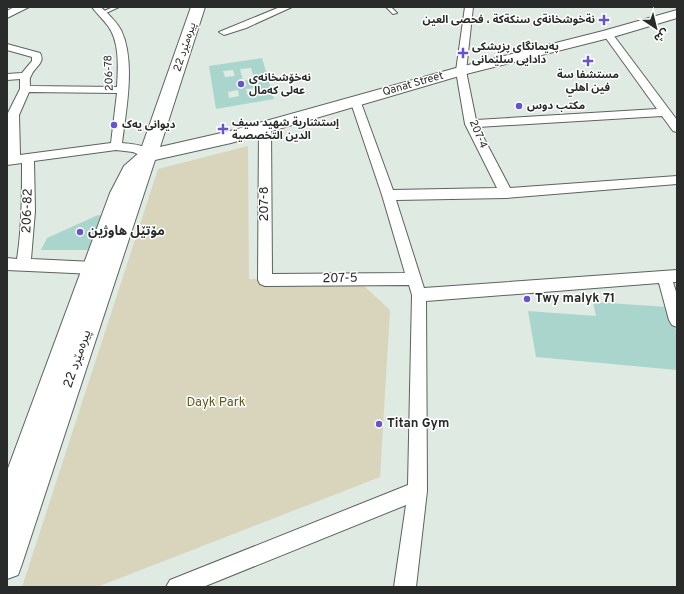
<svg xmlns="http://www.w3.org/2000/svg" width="684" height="594" font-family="Overpass,'Noto Sans Arabic',sans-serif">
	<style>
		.green { fill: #d8d5bc }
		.building { fill: #a9d5cc; fill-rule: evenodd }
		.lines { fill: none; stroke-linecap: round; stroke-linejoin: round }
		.service-casing { stroke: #5b645e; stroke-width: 2 }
		.minor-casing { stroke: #5b645e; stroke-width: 2 }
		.tertiary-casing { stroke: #5b645e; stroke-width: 2 }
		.primary-casing { stroke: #5b645e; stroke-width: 2 }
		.service { fill: #fff; fill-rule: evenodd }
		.minor { fill: #fff; fill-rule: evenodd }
		.tertiary { fill: #fff; fill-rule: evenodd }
		.primary { fill: #fff; fill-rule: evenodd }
		.poi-dot { fill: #6753cc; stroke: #fff; stroke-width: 1.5 }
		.labels { text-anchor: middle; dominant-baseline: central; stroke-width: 3; stroke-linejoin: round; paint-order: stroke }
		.far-poi-label { font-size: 11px; font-weight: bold; fill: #282b29; stroke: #fff; text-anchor: start }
		.far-street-label { font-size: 11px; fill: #282b29; stroke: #fff }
		.street-label { font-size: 13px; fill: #282b29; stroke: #fff }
		.poi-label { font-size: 13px; font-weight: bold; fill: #282b29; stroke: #fff; text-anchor: start }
		.park-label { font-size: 13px; fill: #5e561b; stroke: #fff }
	</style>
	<rect width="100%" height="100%" fill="#dfeae2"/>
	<path class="green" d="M248 146 249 279 362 284 390 310 380 477 97 587H22L158 169Z"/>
	<path class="building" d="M262 58 274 99 216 109 209 66ZM251 68 254 79 243 81 240 69ZM233 70 235 76 225 77 223 71ZM256 88 258 93 247 95 246 89ZM238 90 239 96 229 98 228 92Z
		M98 215 106 216 93 250H41L47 238Z
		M593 302 668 307 677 333V370L536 357 528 311 596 316Z"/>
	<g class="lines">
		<defs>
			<path id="service" d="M113 7H119L104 14 100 13Z
				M386 7H391L397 13 393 14Z"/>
			<path id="minor" d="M92 7H101C108 14 116 21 121 30 136 61 126 110 122 143 133 144 149 145 155 155L153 158 149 159 133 152 116 150 34 161 35 211 31 259 94 262 99 264 101 268 99 272 94 274 7 270V258L17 259C22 227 22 195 22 163L7 165V115L20 89V79L7 80V74L22 73 32 61V57L7 50V44L40 53C46 63 34 67 31 76 29 78 30 83 30 86L117 87C118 68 120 42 108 26 103 19 97 14 92 7ZM29 92 117 93 111 143 20 155 19 115Z
				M280 7H292L246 28 224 35 219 32Z
				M465 7H473L466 71 476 120 657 109 603 34 608 31 611 32 677 120V132L673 131 662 116 478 127 510 188 677 176V184L506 198 396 200 424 288 677 270V282H673L677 295V327L672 325 669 320 659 283 426 301 427 491 416 587H394L406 505 203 587H166L170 580 408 485 412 295 409 285 265 286 260 284 258 280 259 127 265 123 271 127 272 274 405 273 382 195 350 100 355 97 360 100 393 190 497 188 465 124 456 71Z"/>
			<path id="tertiary" d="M14 7H29L7 18V11Z"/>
			<path id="primary" d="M191 7H205L160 147 230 131 456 68 603 31 677 10V18L613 37 466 74 231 143 155 160 22 564 18 575 7 579V471L110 193 124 166 140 152Z"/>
		</defs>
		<use href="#service" class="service-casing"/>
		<use href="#minor" class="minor-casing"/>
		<use href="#tertiary" class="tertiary-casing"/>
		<use href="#primary" class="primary-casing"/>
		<use href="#service" class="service"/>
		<use href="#minor" class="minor"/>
		<use href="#tertiary" class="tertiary"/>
		<use href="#primary" class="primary"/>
	</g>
	<g class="poi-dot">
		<path d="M602 14h4v4h4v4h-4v4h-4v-4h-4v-4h4z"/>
		<path d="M461 47h4v4h4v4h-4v4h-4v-4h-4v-4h4z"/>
		<path d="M586 55h4v4h4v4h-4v4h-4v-4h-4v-4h4z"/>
		<circle cx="241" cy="84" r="4"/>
		<circle cx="519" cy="106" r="4"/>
		<circle cx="114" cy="125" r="4"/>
		<path d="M221 123h4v4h4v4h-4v4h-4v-4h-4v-4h4z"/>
		<circle cx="80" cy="232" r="4"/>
		<circle cx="527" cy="299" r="4"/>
		<circle cx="379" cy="424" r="4"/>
	</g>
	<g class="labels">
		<g class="far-poi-label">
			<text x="595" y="20" text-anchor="end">نةخوشخانةى سنكةكة ، فحصى العين</text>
			<text x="472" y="47">پەیمانگای پزیشکی<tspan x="472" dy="13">دادایی سلێمانی</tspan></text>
			<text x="588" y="75" text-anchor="middle">مستشفا سة<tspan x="588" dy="13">فين اهلي</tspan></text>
			<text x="249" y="78">نەخۆشخانەی<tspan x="249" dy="13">عەلی کەمال</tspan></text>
			<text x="527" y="106">مكتب دوس</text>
			<text x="232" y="123">ٳستشارية شهيد سیف<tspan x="232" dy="13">الدين التخصصية</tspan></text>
			<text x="122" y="125">دیوانی یەک</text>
		</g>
		<g class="far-street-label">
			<text transform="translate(185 47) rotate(-72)">22 پیرەمێرد</text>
			<text transform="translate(109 73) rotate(-92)">206-78</text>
			<text transform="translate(413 84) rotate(-16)">Qanat Street</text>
			<text transform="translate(478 134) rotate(67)">207-4</text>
		</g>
		<g class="street-label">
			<text transform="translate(265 204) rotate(-90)">207-8</text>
			<text transform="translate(28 211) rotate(-88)">206-82</text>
			<text transform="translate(340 279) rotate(-1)">207-5</text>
			<text transform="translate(78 359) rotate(-71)">22 پیرەمێرد</text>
		</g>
		<g class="poi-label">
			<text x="88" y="232">مۆتێل هاوژین</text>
			<text x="535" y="299">Twy malyk 71</text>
			<text x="387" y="424">Titan Gym</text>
		</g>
		<g class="park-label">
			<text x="216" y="403">Dayk Park</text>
		</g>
	</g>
	<rect width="684" height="594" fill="none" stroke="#282b29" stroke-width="16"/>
	<g transform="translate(656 28) rotate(145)" stroke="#ffffff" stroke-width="3" paint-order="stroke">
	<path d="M0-3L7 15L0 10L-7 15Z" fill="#282b29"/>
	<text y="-6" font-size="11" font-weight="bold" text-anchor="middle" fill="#282b29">ش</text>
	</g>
</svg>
